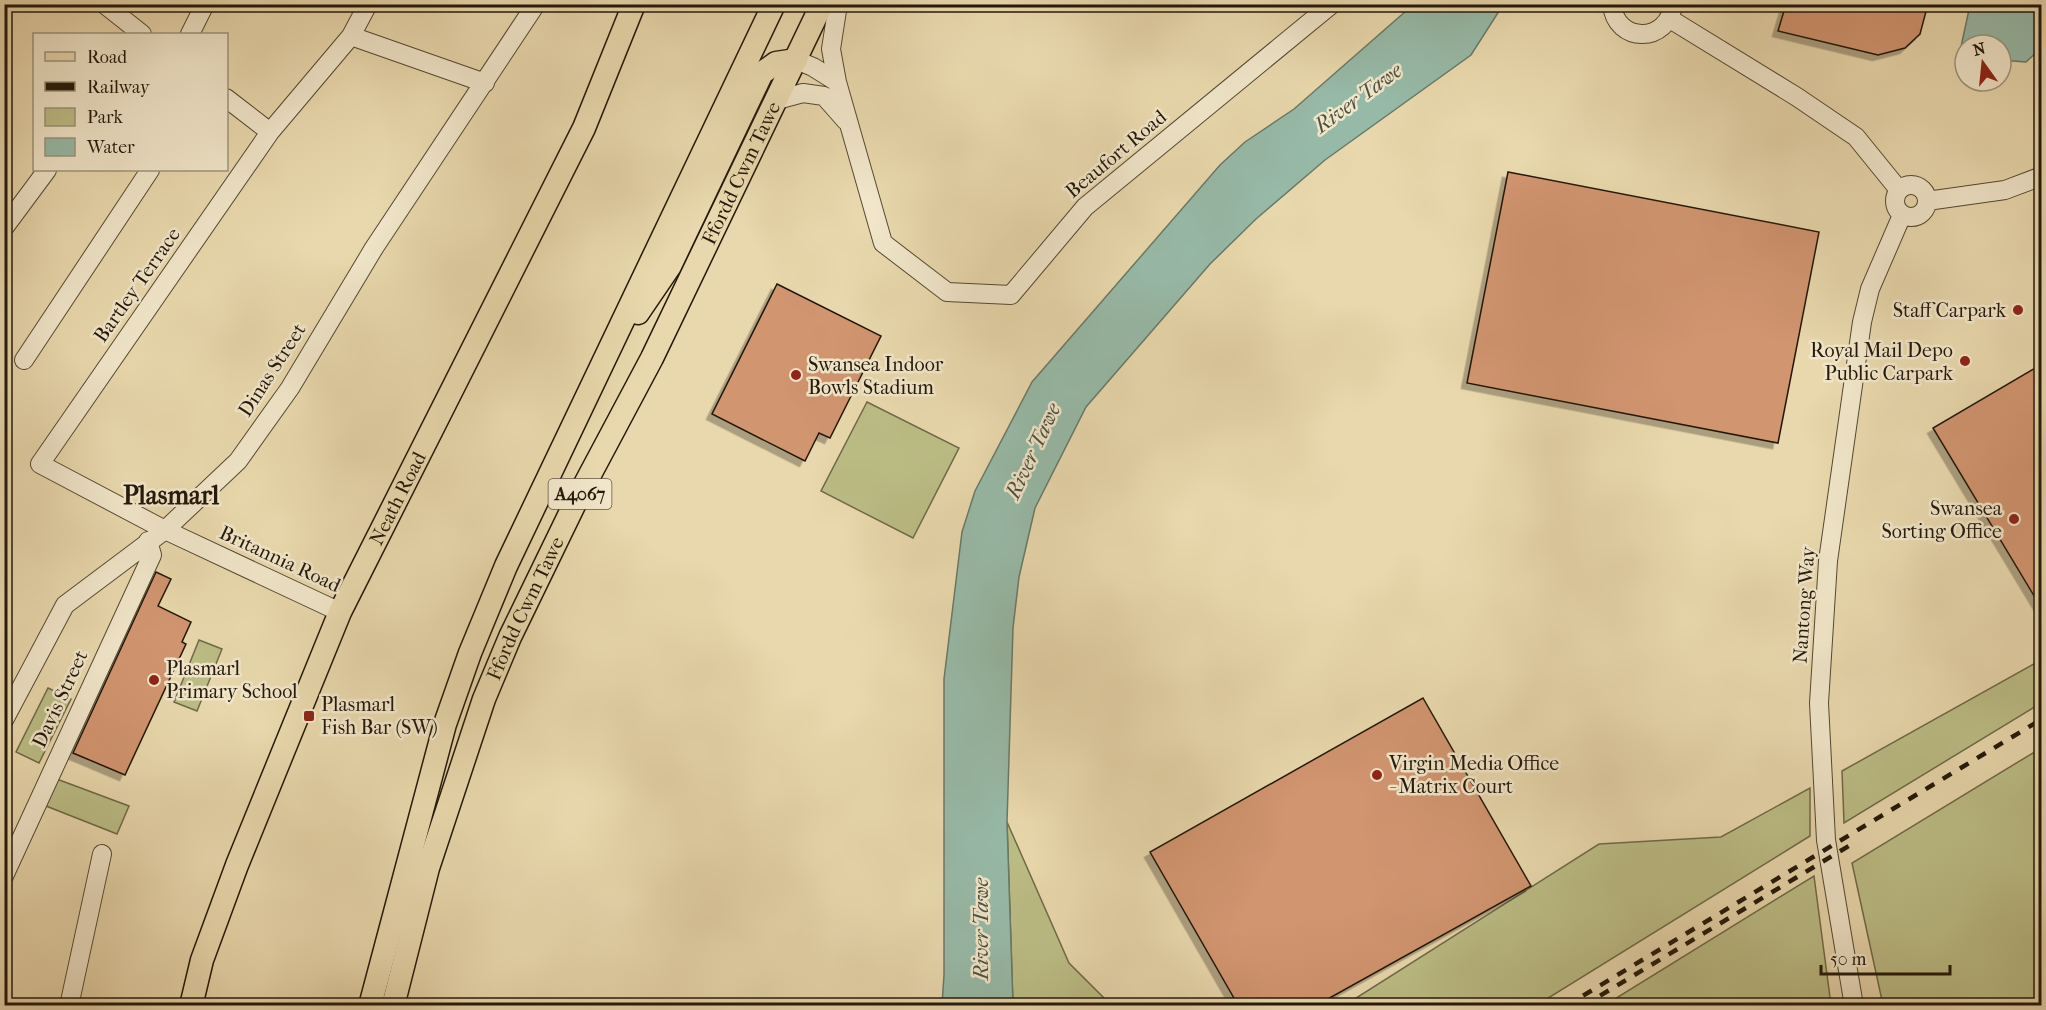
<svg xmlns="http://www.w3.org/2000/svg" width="2046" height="1010" font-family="'IM FELL French Canon',serif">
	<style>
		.green { fill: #bcbd86; stroke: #706a48; stroke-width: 1.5 }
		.water { fill: #97baa8; stroke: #697969; stroke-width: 1.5 }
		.building { fill: #d1956f; stroke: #23180a; stroke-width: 1.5; filter: url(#shadow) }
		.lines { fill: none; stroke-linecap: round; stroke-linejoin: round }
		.minor-casing { stroke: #544833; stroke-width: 20 }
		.major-casing { stroke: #23180a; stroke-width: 25 }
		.minor { stroke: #f1e6ca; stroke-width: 18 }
		.major { stroke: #e9d8ad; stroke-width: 22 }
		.rail { stroke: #23180a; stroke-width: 4.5; stroke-dasharray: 10 10; stroke-linecap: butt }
		.poi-dot { fill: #8f2418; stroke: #f1e6ca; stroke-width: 2 }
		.labels { text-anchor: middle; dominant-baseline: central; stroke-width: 5; stroke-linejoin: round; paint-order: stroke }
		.shield { fill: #f1e6ca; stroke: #615644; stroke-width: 1.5 }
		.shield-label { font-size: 18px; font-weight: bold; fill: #23180a }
		.street-label { font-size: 20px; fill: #23180a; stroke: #f1e6ca }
		.poi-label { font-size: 20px; fill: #23180a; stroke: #f1e6ca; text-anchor: start }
		.water-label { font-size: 21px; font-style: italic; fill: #4c5141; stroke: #f1e6ca }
		.district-label { font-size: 26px; font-weight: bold; fill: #23180a; stroke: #f1e6ca }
	</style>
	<defs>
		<filter id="shadow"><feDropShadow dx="-5.5" dy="5.5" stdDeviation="0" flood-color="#0004"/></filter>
	</defs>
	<rect width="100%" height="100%" fill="#e9d8ad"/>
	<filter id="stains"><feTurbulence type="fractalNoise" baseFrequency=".00333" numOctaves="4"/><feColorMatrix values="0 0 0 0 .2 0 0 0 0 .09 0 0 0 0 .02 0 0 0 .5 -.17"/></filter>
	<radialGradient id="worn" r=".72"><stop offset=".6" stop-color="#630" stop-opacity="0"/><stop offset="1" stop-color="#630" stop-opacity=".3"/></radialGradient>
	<path class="green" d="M867 402 959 448 913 538 821 491Z
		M199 640 222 649 197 711 174 702Z
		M2041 660V703L1844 823 1842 771Z
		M48 688 71 699 39 763 16 752Z
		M2041 748V1005H1883L1852 863Z
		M54 778 129 806 117 834 41 804Z
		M1810 788V836L1537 1005H1345L1599 844 1721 837Z
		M1007 822 1069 963 1111 1005H1013Z
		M1814 876 1831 1005H1605Z"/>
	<path class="water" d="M1414 4 1503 5 1471 55 1325 160 1256 219 1210 264 1086 407 1035 508 1019 577 1013 628 1007 822 1013 1005H942L944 975V679L962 532 975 491 1032 382 1220 165 1245 142 1294 109Z
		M1970 5H2041V48L2026 62 2001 60V45H1965V56H1959Z"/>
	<path class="building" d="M1786 4H1856L1880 9 1881 4H1928L1920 34 1905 48 1878 55 1778 31Z
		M1508 172 1819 232 1778 443 1467 383Z
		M777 284 881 336 830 438 819 433 805 461 712 414Z
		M2042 364V609L1933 428Z
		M156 572 171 579 158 606 191 622 182 642 186 644 125 775 73 753Z
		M1423 698 1531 886 1317 1005H1238L1150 852Z"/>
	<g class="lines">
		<defs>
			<path id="minor" d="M104 4 142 34
				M1612 4C1615 44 1669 44 1673 4
				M4 7 6 4
				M1670 19 1797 97 1856 137 1899 190
				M190 34 205 4
				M351 36 485 83
				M796 60 813 67 837 82 883 243 947 292 1011 295 1085 207 1332 4
				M837 82 831 49 838 4
				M226 98 270 132
				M777 100 803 93 824 96 846 121
				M1895 201a16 16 0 1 1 32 0a16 16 0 1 1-32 0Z
				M1927 201 2005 190 2042 176
				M4 228 47 170
				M24 360 150 170
				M340 612 165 530 40 464 270 132 351 36 368 4
				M4 720 65 605 165 530 238 461 290 388 374 248 536 4
				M4 876 152 555 148 541
				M69 1006 102 854
				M1854 1006 1826 840 1819 703 1828 561 1862 322 1870 289 1902 215"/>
			<g id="major">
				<path d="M638 313 670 266 762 73 776 63 796 60"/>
				<path id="s1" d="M191 1006 202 960 237 865 340 612 584 128 634 4"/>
				<path d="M370 1006 445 724 470 653 506 566 774 4"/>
				<path id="s2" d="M393 1006 428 868 484 699 510 637 577 499 652 358 822 4"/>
			</g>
		</defs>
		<use href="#minor" class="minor-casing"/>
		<use href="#major" class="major-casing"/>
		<use href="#minor" class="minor"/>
		<use href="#major" class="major"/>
		<path class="rail" d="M1566 1006 2042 719
			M1583 1006 1852 844"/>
	</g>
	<g class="poi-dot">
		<circle cx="2018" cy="310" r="6"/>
		<circle cx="1965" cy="361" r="6"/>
		<circle cx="796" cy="375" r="6"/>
		<circle cx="2014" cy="519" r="6"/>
		<circle cx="154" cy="680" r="6"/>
		<rect x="303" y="710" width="12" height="12" rx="3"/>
		<circle cx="1377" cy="775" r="6"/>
	</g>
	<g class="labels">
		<rect class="shield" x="548.5" y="479" width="63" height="30" rx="4.5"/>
		<g class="shield-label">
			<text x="580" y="494">A4067</text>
		</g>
		<g class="street-label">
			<text transform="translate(1116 154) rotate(-40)">Beaufort Road</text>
			<text stroke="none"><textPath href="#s2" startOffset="906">Ffordd Cwm Tawe</textPath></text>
			<text transform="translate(137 285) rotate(-55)">Bartley Terrace</text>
			<text transform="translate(272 370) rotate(-57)">Dinas Street</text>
			<text stroke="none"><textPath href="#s1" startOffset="549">Neath Road</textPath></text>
			<text transform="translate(280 559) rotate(25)">Britannia Road</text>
			<text transform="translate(1804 605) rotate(-86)">Nantong Way</text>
			<text stroke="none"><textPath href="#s2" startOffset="420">Ffordd Cwm Tawe</textPath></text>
			<text transform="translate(60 699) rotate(-65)">Davis Street</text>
		</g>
		<g class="poi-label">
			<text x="2006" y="310" text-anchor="end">Staff Carpark</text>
			<text x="1953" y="350" text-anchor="end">Royal Mail Depo<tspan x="1953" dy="23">Public Carpark</tspan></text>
			<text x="808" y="364">Swansea Indoor<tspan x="808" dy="23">Bowls Stadium</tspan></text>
			<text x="2002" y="508" text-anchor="end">Swansea<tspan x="2002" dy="23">Sorting Office</tspan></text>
			<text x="166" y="668">Plasmarl<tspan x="166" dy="23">Primary School</tspan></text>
			<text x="321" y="704">Plasmarl<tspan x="321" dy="23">Fish Bar (SW)</tspan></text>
			<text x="1389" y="763">Virgin Media Office<tspan x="1389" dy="23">- Matrix Court</tspan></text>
		</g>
		<g class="water-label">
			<text transform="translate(1358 98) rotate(-36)">River Tawe</text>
			<text transform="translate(1033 451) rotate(-65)">River Tawe</text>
			<text transform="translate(981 929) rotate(-90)">River Tawe</text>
		</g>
		<g class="district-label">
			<text x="171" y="495">Plasmarl</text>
		</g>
	</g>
	<rect width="2046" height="1010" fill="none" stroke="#e9d8ad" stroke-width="24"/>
	<rect x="6" y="6" width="2034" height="998" fill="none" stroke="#23180a" stroke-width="3"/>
	<rect x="12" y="12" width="2022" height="986" fill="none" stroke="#23180a" stroke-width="1.5"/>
	<rect x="33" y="33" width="195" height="138" fill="#f1e6ca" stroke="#9f947d" stroke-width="1.5"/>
	<rect x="45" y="52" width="30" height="9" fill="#e9d8ad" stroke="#9f947d" stroke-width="1.5"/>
	<text x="87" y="63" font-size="18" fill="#23180a">Road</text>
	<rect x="45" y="82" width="30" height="9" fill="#23180a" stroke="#9f947d" stroke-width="1.5"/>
	<text x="87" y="93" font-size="18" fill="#23180a">Railway</text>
	<rect x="45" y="108" width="30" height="18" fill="#bcbd86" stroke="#9f947d" stroke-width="1.5"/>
	<text x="87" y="123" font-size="18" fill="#23180a">Park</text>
	<rect x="45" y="138" width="30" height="18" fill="#97baa8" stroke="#9f947d" stroke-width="1.5"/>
	<text x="87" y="153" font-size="18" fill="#23180a">Water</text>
	<g transform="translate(1983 63) rotate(345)"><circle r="28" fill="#f1e6ca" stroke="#9f947d" stroke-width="1.5"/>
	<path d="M0-4.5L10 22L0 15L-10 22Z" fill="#8f2418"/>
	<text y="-9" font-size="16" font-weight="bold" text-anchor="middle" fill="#23180a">N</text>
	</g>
	<path d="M1821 965v9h129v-9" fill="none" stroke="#23180a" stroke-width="3"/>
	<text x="1830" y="965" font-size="18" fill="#23180a" stroke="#f1e6ca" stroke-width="4.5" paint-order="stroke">50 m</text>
	<rect width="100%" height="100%" filter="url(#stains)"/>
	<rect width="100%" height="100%" fill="url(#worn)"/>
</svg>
